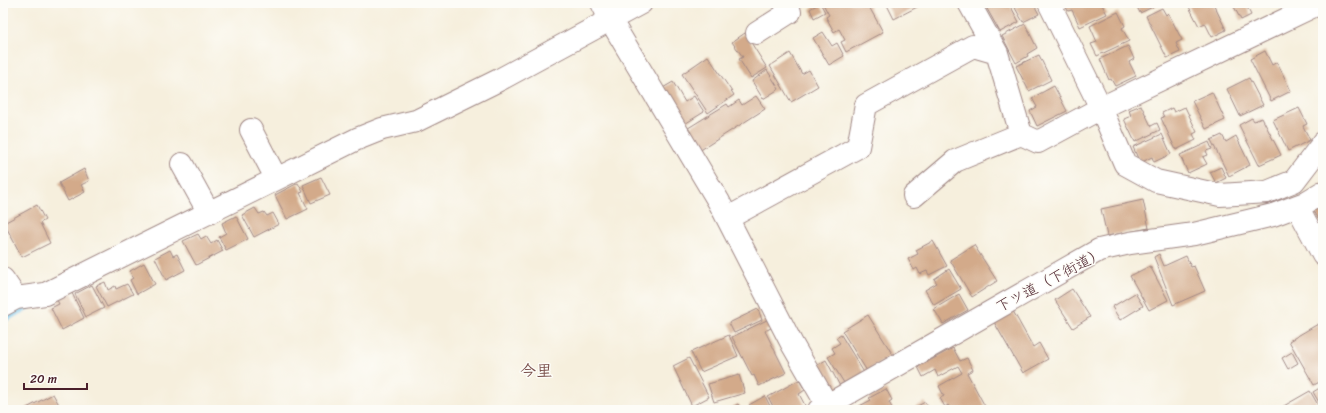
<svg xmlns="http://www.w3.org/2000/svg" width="1326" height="413" font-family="Sriracha,'Klee One',sans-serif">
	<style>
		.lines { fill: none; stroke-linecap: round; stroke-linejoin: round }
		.stream { stroke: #6fc3ec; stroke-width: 6 }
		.building { fill: #d3aa8a }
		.minor-casing { stroke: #a08784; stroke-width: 24 }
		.minor { stroke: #fff; stroke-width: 22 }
		.labels { text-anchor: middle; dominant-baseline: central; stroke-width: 3; stroke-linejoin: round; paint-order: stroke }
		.street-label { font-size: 15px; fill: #4a1f2b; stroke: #fdfcf7 }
		.neighbourhood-label { font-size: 16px; font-weight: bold; fill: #7a504c; stroke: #fdfcf7 }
	</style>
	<rect width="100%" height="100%" fill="#fdfcf7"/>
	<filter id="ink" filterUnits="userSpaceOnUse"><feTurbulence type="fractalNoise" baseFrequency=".025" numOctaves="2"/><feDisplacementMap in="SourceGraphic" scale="8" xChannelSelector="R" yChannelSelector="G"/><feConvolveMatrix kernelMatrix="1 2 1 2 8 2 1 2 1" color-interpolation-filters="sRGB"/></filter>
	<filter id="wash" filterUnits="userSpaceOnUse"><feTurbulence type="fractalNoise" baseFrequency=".012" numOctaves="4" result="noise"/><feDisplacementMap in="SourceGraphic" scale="16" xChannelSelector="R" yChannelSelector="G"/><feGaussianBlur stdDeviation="0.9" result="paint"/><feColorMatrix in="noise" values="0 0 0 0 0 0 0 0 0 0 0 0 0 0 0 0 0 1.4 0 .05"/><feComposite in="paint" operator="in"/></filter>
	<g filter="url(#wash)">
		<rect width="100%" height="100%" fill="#f6efdd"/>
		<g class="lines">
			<path class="stream" d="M3 320 27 307"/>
		</g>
		<g id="blocks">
			<path class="building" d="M820 3 825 12 814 18 810 9Z
				M825 3H867L883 32 846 52 841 42 845 40 839 29 834 32 826 17 829 15 823 4Z
				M886 3H918L919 6 894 19Z
				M992 3H1009L1019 22 1000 32 986 7Z
				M1024 3H1033L1039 14 1023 22 1015 8Z
				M1064 3H1101L1107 14 1080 27 1072 10 1068 11Z
				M1135 3H1161L1140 13Z
				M1187 3H1213L1226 30 1212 37 1205 23 1199 26Z
				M1232 3H1249L1246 5 1251 15 1241 20Z
				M1162 8 1166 15 1168 13 1182 40 1176 43 1180 52 1167 58 1146 16Z
				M1118 12 1125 26 1122 28 1129 41 1097 56 1091 44 1097 42 1090 26Z
				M1025 24 1037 48 1027 54 1028 56 1016 63 1002 36Z
				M823 32 832 46 837 43 844 56 829 65 813 38Z
				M745 33 767 68 751 78 739 59 743 57 732 42Z
				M1128 46 1134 59 1129 62 1136 76 1115 86 1111 79 1109 80 1100 59Z
				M1265 51 1272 65 1277 62 1291 91 1271 101 1250 59Z
				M790 53 802 74 809 70 818 86 791 102 770 66Z
				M1039 55 1051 80 1029 91 1016 66Z
				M708 56 734 95 708 113 682 74Z
				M767 70 779 89 763 99 752 81Z
				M1249 78 1263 105 1240 116 1227 89Z
				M673 82 685 102 694 96 704 112 683 125 661 89Z
				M1054 86 1067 111 1037 126 1030 111 1037 107 1032 98Z
				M1212 92 1225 120 1206 129 1192 101Z
				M756 96 765 109 699 151 685 130 727 104 729 107 739 100 742 105Z
				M1141 105 1151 126 1157 123 1160 130 1135 142 1124 119 1131 116 1129 110Z
				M1185 107 1197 132 1193 134 1196 140 1176 150 1161 118 1164 117 1162 113 1172 108 1174 112Z
				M1299 108 1307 124 1303 126 1310 140 1288 151 1273 120Z
				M1252 118 1254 121 1262 118 1281 155 1259 165 1239 125Z
				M1162 134 1171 154 1154 162 1152 157 1140 163 1133 147Z
				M1222 135 1226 142 1236 136 1250 165 1229 176 1211 140Z
				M1209 142 1212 149 1206 151 1208 155 1203 157 1207 164 1188 173 1180 155Z
				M1221 167 1226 178 1216 183 1210 172Z
				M84 169 89 181 81 185 85 192 68 201 59 183Z
				M321 177 330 195 311 203 303 185Z
				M298 183 303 192 300 193 308 209 287 219 275 195Z
				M1143 200 1149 228 1107 236 1101 209Z
				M37 205 45 220 40 223 50 243 22 257 4 223Z
				M1323 206V226L1314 211Z
				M255 208 259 214 264 212 267 216 273 213 279 224 254 237 242 215Z
				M236 216 248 239 226 250 219 237 226 233 222 223Z
				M198 234 201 239 206 236 211 244 217 240 223 251 196 265 183 241Z
				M933 241 947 266 929 275 927 271 920 274 917 268 914 270 908 259 918 254 916 250Z
				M974 245 997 281 972 297 950 260Z
				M170 250 173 256 177 254 185 270 166 280 155 258Z
				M1159 254 1164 266 1186 256 1191 267 1194 266 1205 291 1173 305 1154 257Z
				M144 263 155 284 137 294 130 280 133 278 130 271Z
				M1150 266 1168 300 1149 310 1130 276Z
				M949 269 961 289 934 305 925 290 937 283 934 279Z
				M105 282 108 290 115 286 116 289 127 284 133 294 107 307 96 286Z
				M92 285 104 308 86 317 75 294Z
				M1072 289 1090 317 1073 328 1055 300Z
				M72 293 84 318 62 330 51 308 59 304 57 300Z
				M1135 293 1143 306 1120 320 1112 307Z
				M959 294 968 310 943 324 934 309Z
				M758 309 762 320 734 333 729 323Z
				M1013 311 1033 347 1039 343 1048 359 1023 373 994 322Z
				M868 315 893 355 867 371 842 331Z
				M771 318 775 326 765 331 786 373 759 386 754 375 752 376 732 337Z
				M1318 324 1323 333V380L1314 385 1289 341Z
				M729 335 738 356 701 372 691 352Z
				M841 335 865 374 846 386 828 357 835 353 832 348 840 343 836 338Z
				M953 348 960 361 967 358 973 370 967 373 987 410H951L948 405 945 407 940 398 944 396 939 386 962 373 958 366 938 377 935 370 923 377 918 367Z
				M1292 352 1298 363 1288 369 1282 358Z
				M689 358 709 397 692 406 673 366Z
				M826 360 841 388 823 398 814 367Z
				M739 375 745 393 714 402 708 384Z
				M799 380 805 390 799 394 807 409 804 410H775L768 397Z
				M1323 386V409L1313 392Z
				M886 389 892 400 889 402 893 410H852L871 400 869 398Z
				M1310 391 1321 410H1284L1282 407Z
				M53 394 62 410H23Z
				M765 396 772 410H752L749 405Z
				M925 402 930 410H910Z
				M738 404 742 410H727Z"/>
		</g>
	</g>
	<g filter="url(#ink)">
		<use href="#blocks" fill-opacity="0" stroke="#a08784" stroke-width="1"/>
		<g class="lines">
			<defs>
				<path id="minor" d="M602 3 611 21 719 202 792 344 830 410
					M969 3 997 53 1021 134 1038 142 1101 108 1320 3
					M1049 3 1101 108 1125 164 1156 181 1220 195 1267 192 1294 181 1323 143
					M757 33 790 12 785 3
					M251 130 276 178
					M182 164 209 213
					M914 196 955 161 1021 134
					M1297 206 1323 255
					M728 218 858 147 866 105 973 46 997 53
					M3 279 16 298
					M3 305 16 298 45 294 357 139 382 129 416 121 499 80 641 3
					M819 410 1099 250 1130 243 1194 234 1273 215 1305 203 1323 192"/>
			</defs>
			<use href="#minor" class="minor-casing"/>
			<use href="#minor" class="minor"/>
		</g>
	</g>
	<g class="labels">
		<g class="street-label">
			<text transform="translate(1050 280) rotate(-28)">下ツ道（下街道）</text>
		</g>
		<g class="neighbourhood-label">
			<text x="536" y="370">今里</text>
		</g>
	</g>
	<rect width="1326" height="413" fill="none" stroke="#fdfcf7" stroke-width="16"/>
	<path d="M24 383v6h63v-6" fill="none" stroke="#4a1f2b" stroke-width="2"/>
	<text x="30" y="383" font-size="12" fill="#4a1f2b" stroke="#fdfcf7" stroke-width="3" paint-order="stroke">20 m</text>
</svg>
